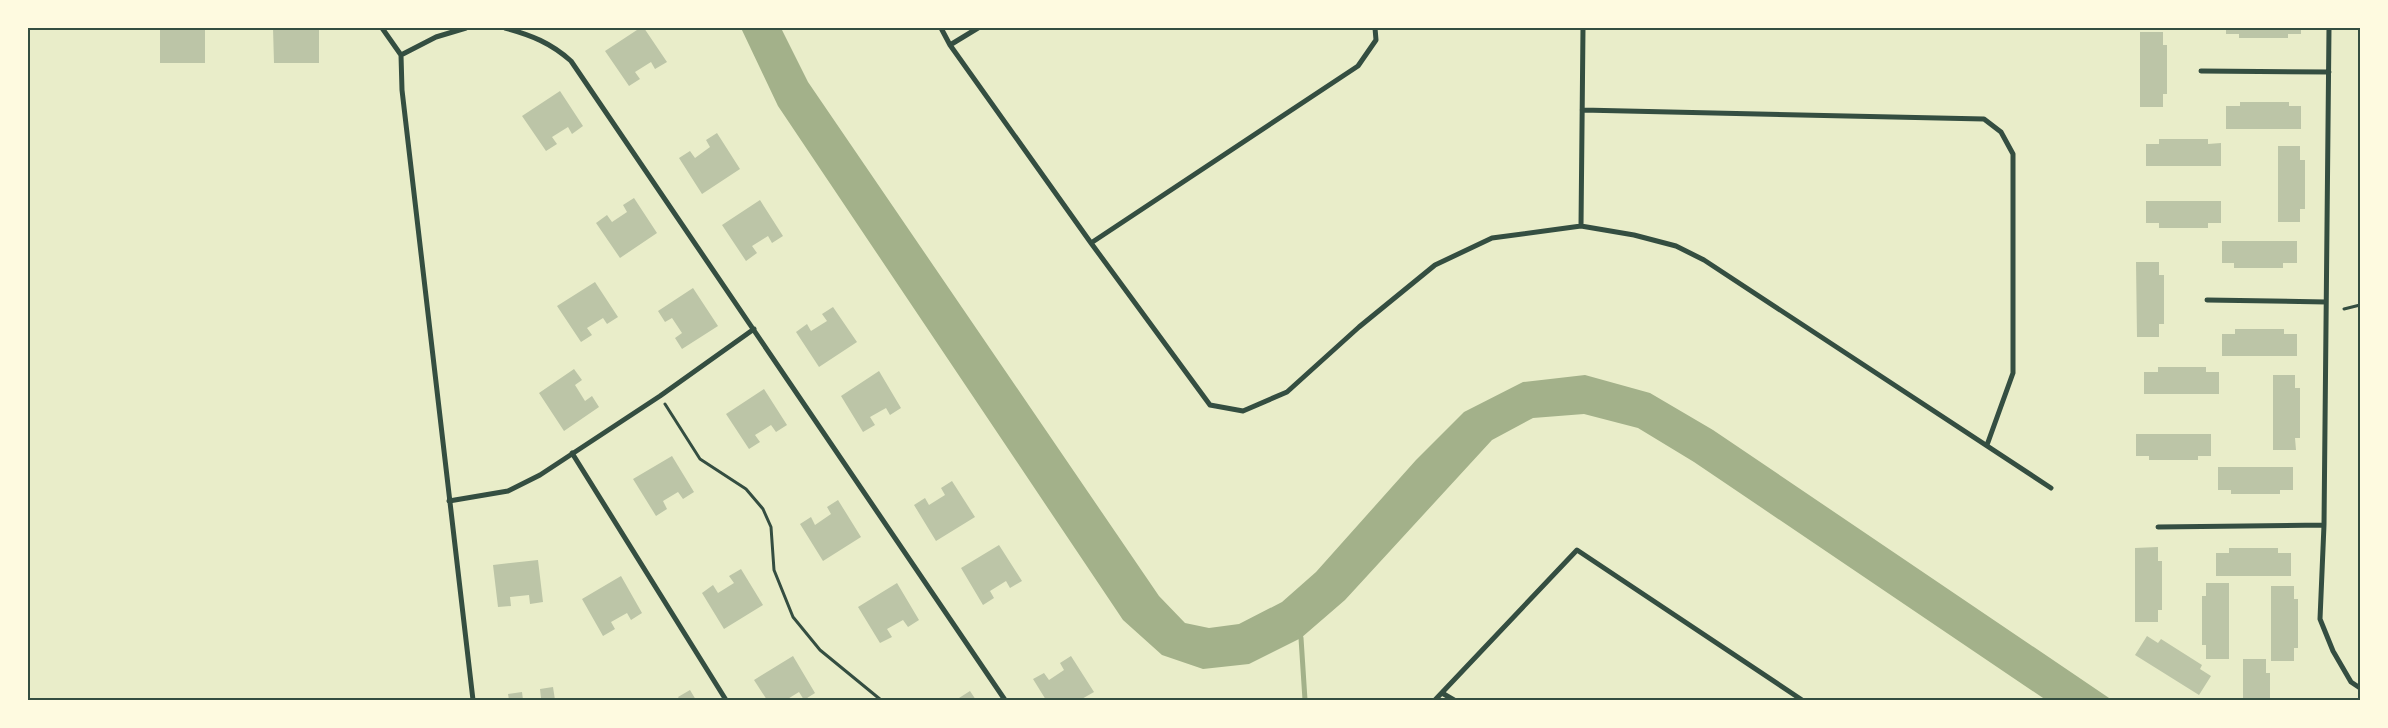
<svg xmlns="http://www.w3.org/2000/svg" width="2388" height="728" font-family="'Varela Round',sans-serif">
	<style>
		.water { fill: #a3b18a }
		.lines { fill: none; stroke-linecap: round; stroke-linejoin: round }
		.stream { stroke: #a3b18a; stroke-width: 5 }
		.building { fill: #bcc5a7 }
		.path { stroke: #344e41; stroke-width: 3 }
		.minor { stroke: #344e41; stroke-width: 5 }
		.neatline { fill: none; stroke: #344e41; stroke-width: 2 }
	</style>
	<rect width="100%" height="100%" fill="#e9edc9"/>
	<path class="water" d="M741 28H781L808 82 1159 596 1185 623 1209 628 1239 624 1282 602 1316 572 1416 460 1464 412 1523 382 1585 375 1650 393 1713 430 2112 700H2046L1694 462 1638 428 1584 414 1533 418 1492 440 1345 600 1301 638 1249 664 1203 669 1162 655 1123 620 778 106Z"/>
	<g class="lines">
		<path class="stream" d="M1299 633 1301 638 1305 700"/>
	</g>
	<path class="building" d="M160 28H205V63H160Z
		M273 28H319V63H274Z
		M640 28H644L667 62 655 69 651 62 635 72 640 79 629 86 605 51Z
		M2226 28H2301V34H2288V38H2239V34H2226Z
		M2140 32H2163V45H2167V94H2163V107H2140Z
		M560 91 583 126 572 134 568 127 552 137 557 144 546 151 522 116Z
		M2240 102H2289V106H2301V129H2226V106H2240Z
		M717 133 740 169 702 194 679 158 690 151 695 158 710 147 706 140Z
		M2159 139H2208V144L2221 143V166H2146V144H2159Z
		M2278 146H2300V160H2305V209H2300V222H2278Z
		M634 198 657 233 620 258 596 223 607 215 612 222 627 212 623 205Z
		M760 200 783 236 772 243 768 236 752 246 757 253 746 261 722 225Z
		M2146 201H2221V223H2208V228H2159V223H2146Z
		M2222 241H2297V263H2283V268H2234V263H2222Z
		M2136 262H2159V275H2164V324H2159V337H2137Z
		M595 282 618 317 607 324 603 318 587 328 592 335 581 342 557 306Z
		M693 288 718 326 682 349 675 338 682 333 672 318 665 322 658 311Z
		M833 307 857 342 819 367 796 332 807 324 811 331 827 321 822 314Z
		M2235 329H2284V334H2297V356H2222V334H2235Z
		M2158 367H2206V372H2219V394H2144V372H2158Z
		M574 369 582 380 575 385 585 401 592 396 599 407 564 431 539 393Z
		M879 371 901 408 890 415 886 408 870 417 875 425 863 432 841 396Z
		M2273 375H2295V388H2300V438H2295L2296 450H2273Z
		M764 389 787 425 776 432 771 425 755 435 760 442 749 449 726 414Z
		M2136 434H2211V456H2198V460H2149V456H2136Z
		M672 456 694 492 683 499 678 492 663 501 667 509 656 516 633 479Z
		M2218 467H2293V490H2280V494H2231V490H2218Z
		M952 481 975 517 936 541 914 505 925 498 929 505 945 495 941 488Z
		M838 500 861 537 823 561 800 524 811 517 815 525 831 514 827 507Z
		M999 545 1022 581 1010 588 1006 581 990 591 994 598 983 605 961 568Z
		M2158 547V561H2162V610H2158V622H2135V548Z
		M2229 548H2278V553H2291V576H2216V553H2229Z
		M538 560 543 602 530 604 529 595 510 597 511 606 498 607 493 565Z
		M741 569 763 605 724 629 702 593 713 585 718 593 734 583 729 576Z
		M621 576 642 613 631 620 627 613 611 622 615 629 603 636 582 599Z
		M897 583 919 620 908 627 903 620 887 629 892 637 880 643 858 607Z
		M2206 583H2229V659H2206V645H2202V596H2206Z
		M2271 586H2294V599H2298V648H2294V661H2271Z
		M2147 636 2158 643 2161 639 2202 665 2200 669 2211 676 2199 695 2135 655Z
		M793 656 815 693 804 700 799 692 786 700H767L754 680Z
		M1071 656 1094 692 1080 700H1046L1033 679 1044 673 1049 680 1064 670 1060 663Z
		M2243 659H2266V673H2270V700H2243Z
		M553 687 555 700H531L541 698 540 689Z
		M690 690 696 700H680L678 697Z
		M970 691 976 700H960L959 698Z
		M522 692 523 700H509L508 694Z"/>
	<g class="lines">
		<path class="path" d="M2344 309 2360 305
			M665 404 700 459 746 489 763 509 771 527 774 570 793 617 820 650 881 700"/>
		<path class="minor" d="M382 28 401 55
			M505 28C531 35 551 43 571 61L1005 700
			M941 28 950 45 1091 243 1210 405 1243 411 1287 392 1359 327 1435 265 1492 238 1581 226 1634 235 1676 246 1704 260 2051 488
			M2329 28 2324 525 2320 619 2333 651 2351 682 2360 688
			M950 45 978 28
			M401 55 402 90 473 700
			M401 55 436 37 466 28
			M2201 71 2329 72
			M1582 110 1984 119 2001 132 2013 154V373L1987 445
			M1581 226 1583 28
			M1091 243 1358 66 1376 40 1375 28
			M2207 300 2326 302
			M572 453 726 700
			M449 501 508 491 540 475 660 396 754 329
			M2158 527 2324 525
			M1442 693 1454 700
			M1435 700 1577 550 1802 700"/>
	</g>
	<rect width="2388" height="728" fill="none" stroke="#fefae0" stroke-width="58"/>
	<rect x="29" y="29" width="2330" height="670" class="neatline"/>
</svg>
